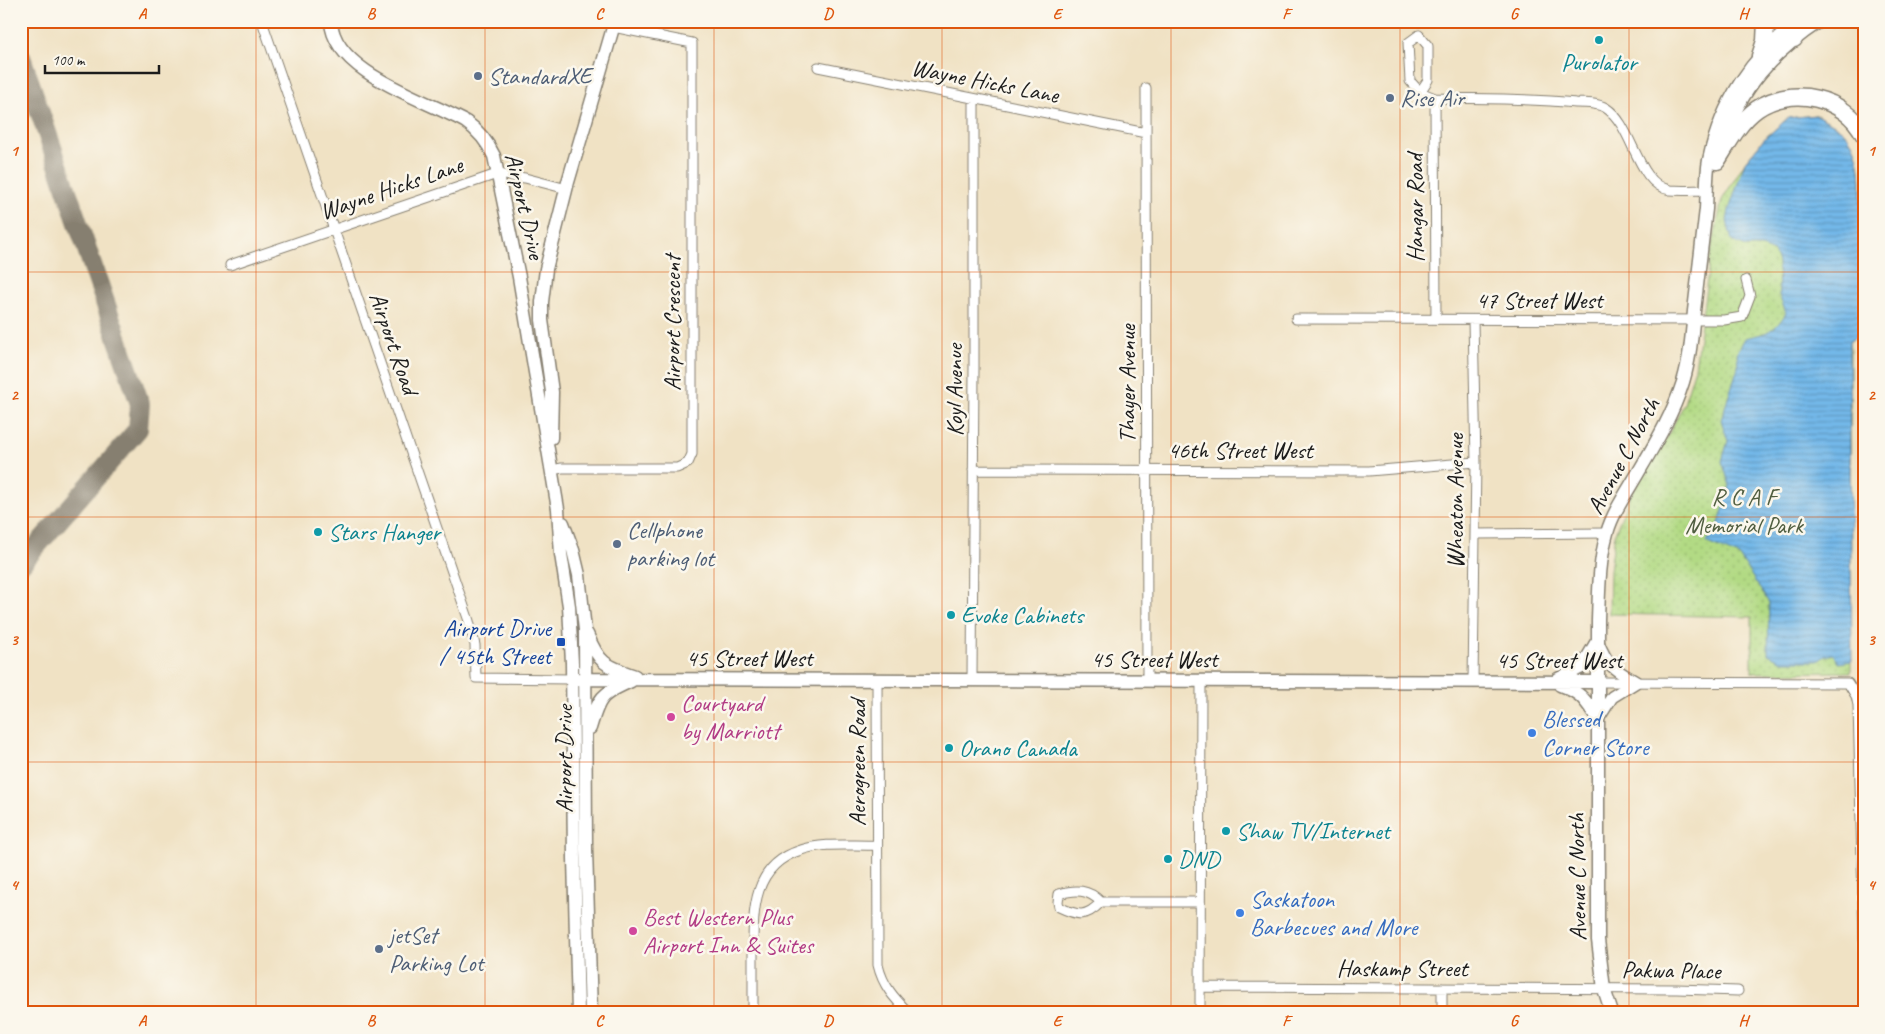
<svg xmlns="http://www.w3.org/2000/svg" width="1885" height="1034" font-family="Caveat,sans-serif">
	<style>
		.park { fill: url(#park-dots); stroke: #677b50 }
		.water { fill: url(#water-rules); stroke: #486a82 }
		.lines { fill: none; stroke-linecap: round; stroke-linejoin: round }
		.taxiway { stroke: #867f70; stroke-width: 20 }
		.minor-casing { stroke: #867f70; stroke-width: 11 }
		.tertiary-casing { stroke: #867f70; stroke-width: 14 }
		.secondary-casing { stroke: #867f70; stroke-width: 15 }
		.motorway-casing { stroke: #867f70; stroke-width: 19 }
		.minor { stroke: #fff; stroke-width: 9 }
		.tertiary { stroke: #fff; stroke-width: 11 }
		.secondary { stroke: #fff; stroke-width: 12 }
		.motorway { stroke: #fff; stroke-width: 16 }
		.grid { fill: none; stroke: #de560d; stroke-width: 1; stroke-opacity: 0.55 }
		.culture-dot { fill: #0f9aa8; stroke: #fbf7ec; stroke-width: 2 }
		.service-dot { fill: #5c6f8a; stroke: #fbf7ec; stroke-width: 2 }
		.transit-dot { fill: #1a4fb4; stroke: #fbf7ec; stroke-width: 2 }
		.hotel-dot { fill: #d1479c; stroke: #fbf7ec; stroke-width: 2 }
		.shop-dot { fill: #3f7fe0; stroke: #fbf7ec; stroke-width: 2 }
		.labels { text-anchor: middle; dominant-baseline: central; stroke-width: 5; stroke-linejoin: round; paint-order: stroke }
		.culture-label { font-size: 24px; fill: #0d838f; stroke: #fbf7ec; text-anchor: start }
		.service-label { font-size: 24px; fill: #4e5e75; stroke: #fbf7ec; text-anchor: start }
		.street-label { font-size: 24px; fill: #1c1c1c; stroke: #fbf7ec }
		.park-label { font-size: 24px; fill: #505e40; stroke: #fbf7ec }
		.transit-label { font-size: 24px; fill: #164399; stroke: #fbf7ec; text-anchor: end }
		.hotel-label { font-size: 24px; fill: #b23c85; stroke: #fbf7ec; text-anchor: start }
		.shop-label { font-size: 24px; fill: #366cbe; stroke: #fbf7ec; text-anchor: start }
		.neatline { fill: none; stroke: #de560d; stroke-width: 2 }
		.grid-label { font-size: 16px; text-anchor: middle; font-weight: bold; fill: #de560d }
	</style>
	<defs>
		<pattern id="park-dots" width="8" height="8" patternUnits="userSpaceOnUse" patternTransform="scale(1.25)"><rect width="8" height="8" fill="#b2da84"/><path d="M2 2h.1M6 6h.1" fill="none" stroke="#98ba71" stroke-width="1.8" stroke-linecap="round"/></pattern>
		<pattern id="water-rules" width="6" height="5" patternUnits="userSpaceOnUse" patternTransform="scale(1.25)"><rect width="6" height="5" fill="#73b8e9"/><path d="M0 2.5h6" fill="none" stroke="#5e95bc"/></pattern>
	</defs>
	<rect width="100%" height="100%" fill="#fbf7ec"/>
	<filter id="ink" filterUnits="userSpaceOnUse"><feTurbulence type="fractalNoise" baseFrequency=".02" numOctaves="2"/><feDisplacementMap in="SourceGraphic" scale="10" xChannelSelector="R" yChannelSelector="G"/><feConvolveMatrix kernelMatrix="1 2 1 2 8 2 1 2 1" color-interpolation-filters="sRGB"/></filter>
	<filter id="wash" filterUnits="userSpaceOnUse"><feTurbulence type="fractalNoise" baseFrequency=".0096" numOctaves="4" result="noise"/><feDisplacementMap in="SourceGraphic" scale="20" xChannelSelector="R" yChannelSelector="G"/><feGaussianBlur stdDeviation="1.12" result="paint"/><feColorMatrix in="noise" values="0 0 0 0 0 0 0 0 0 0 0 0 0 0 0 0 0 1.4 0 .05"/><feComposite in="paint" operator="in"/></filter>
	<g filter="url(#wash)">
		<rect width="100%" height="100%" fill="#f0e2c4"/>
		<path class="park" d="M1816 115C1830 123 1844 128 1852 143 1866 170 1859 201 1860 230 1861 263 1864 296 1864 330L1849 342 1850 350 1851 672 1752 673V617L1609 614 1610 571 1615 533 1630 496 1667 437 1684 404 1695 368 1710 257 1722 200 1745 162 1764 139 1788 118Z"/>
		<path class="water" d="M1816 115C1830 123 1844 128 1852 143 1866 170 1859 201 1860 230 1861 263 1864 296 1864 330L1849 342 1852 661 1839 663 1834 654 1825 656 1818 661H1782L1768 654 1769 603 1739 556 1705 542 1717 530 1730 486 1722 461 1728 441 1721 420 1738 367 1737 353 1745 338C1766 333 1774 333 1786 313L1779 295 1778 263 1774 252 1761 247H1746L1732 241 1727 221 1729 210 1745 162 1764 139 1788 118Z"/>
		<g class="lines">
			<path class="taxiway" d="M21 57 140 404 138 429 21 564"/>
		</g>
	</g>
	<g filter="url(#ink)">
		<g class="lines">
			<defs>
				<path id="minor" d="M263 24 469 621 475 645 476 678 572 679
					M818 67 1146 133
					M1146 88 1147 681
					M1420 92 1428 80V46L1419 35 1408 43 1410 81 1420 92 1435 98 1436 319
					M1435 98C1482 99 1530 98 1576 103 1586 103 1598 103 1606 108 1633 125 1637 185 1670 190 1682 191 1695 190 1708 190
					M230 265 497 174 525 178 567 189
					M1296 319 1724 320 1742 317 1750 296 1746 280
					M1473 320 1476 462 1473 682
					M552 470 562 468H677L688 463 692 454V43L613 27
					M973 470 1369 471 1476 462
					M1475 534 1607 533
					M877 680 878 965C883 986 894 998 909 1013
					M972 680 974 368V100
					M1597 682 1848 683 1856 696 1858 705 1864 940
					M1101 902C1086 918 1078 916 1059 907L1058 902 1059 894C1076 889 1088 889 1101 902H1200
					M1201 987 1677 989 1738 991
					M753 1013C753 992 753 972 753 951 753 909 753 865 801 850 824 842 853 846 877 845
					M1200 1013 1201 681
					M1442 1013V988"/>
				<path id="tertiary" d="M1598 719 1612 697 1636 682C1614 669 1608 667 1598 642"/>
				<path id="secondary" d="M331 21C333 73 427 100 466 122 479 131 487 141 494 156L519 277 558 509 561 554 569 606 572 663 574 858 578 1013
					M1723 142C1740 88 1773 52 1820 21
					M551 438 552 392 542 320V302L546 269 568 182 615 21
					M563 523 573 550 579 575 585 630 586 849 591 1013
					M587 634C599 664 606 666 635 676
					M572 679 1597 682
					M1558 679 1582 667 1596 643
					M1560 685C1583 694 1584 699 1598 719
					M590 728C599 697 601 694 631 681
					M1612 1013 1604 989 1598 940V620C1599 591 1599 561 1607 533 1613 512 1627 492 1638 473 1655 444 1673 414 1683 382 1690 359 1692 334 1694 311 1698 277 1702 243 1706 209 1707 193 1706 176 1709 160 1721 104 1752 54 1800 21"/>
				<path id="motorway" d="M1778 21 1794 39
					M1760 56 1765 41 1766 21
					M1717 161C1729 142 1739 122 1757 109 1791 85 1846 97 1864 135"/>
			</defs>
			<use href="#minor" class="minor-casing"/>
			<use href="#tertiary" class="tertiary-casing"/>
			<use href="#secondary" class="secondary-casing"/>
			<use href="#motorway" class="motorway-casing"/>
			<use href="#minor" class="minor"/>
			<use href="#tertiary" class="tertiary"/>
			<use href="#secondary" class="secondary"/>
			<use href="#motorway" class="motorway"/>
		</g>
	</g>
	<path class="grid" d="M256 21V1013M485 21V1013M714 21V1013M942 21V1013M1171 21V1013M1400 21V1013M1629 21V1013M21 272H1864M21 517H1864M21 762H1864"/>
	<g class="culture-dot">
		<circle cx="1599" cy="40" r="5"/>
		<circle cx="318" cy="532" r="5"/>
		<circle cx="951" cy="615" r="5"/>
		<circle cx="949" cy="748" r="5"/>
		<circle cx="1226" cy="831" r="5"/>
		<circle cx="1168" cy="859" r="5"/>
	</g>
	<g class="service-dot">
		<circle cx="478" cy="76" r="5"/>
		<circle cx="1390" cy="98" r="5"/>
		<circle cx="617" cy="544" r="5"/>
		<circle cx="379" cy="949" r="5"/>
	</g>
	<rect class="transit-dot" x="556" y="637" width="10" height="10" rx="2.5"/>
	<g class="hotel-dot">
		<circle cx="671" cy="717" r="5"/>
		<circle cx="633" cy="931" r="5"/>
	</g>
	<g class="shop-dot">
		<circle cx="1532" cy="733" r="5"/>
		<circle cx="1240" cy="913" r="5"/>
	</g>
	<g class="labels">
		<g class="culture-label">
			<text x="1599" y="62" text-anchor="middle">Purolator</text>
			<text x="328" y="532">Stars Hanger</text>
			<text x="961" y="615">Evoke Cabinets</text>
			<text x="959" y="748">Orano Canada</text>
			<text x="1236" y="831">Shaw TV/Internet</text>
			<text x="1178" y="859">DND</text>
		</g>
		<g class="service-label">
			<text x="488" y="76">StandardXE</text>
			<text x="1400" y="98">Rise Air</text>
			<text x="627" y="530">Cellphone<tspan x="627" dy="28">parking lot</tspan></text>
			<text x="389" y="935">jetSet<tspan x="389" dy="28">Parking Lot</tspan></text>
		</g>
		<g class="street-label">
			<text transform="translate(985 81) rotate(11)">Wayne Hicks Lane</text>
			<text transform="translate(391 188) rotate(-19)">Wayne Hicks Lane</text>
			<text transform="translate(525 206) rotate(77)">Airport Drive</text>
			<text transform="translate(1415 208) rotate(-90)">Hangar Road</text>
			<text x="1539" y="300">47 Street West</text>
			<text transform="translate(672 323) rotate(-90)">Airport Crescent</text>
			<text transform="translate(394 343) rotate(71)">Airport Road</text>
			<text transform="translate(1127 384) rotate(-90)">Thayer Avenue</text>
			<text transform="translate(954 390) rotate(-90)">Koyl Avenue</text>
			<text x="1240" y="450">46th Street West</text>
			<text transform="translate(1623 456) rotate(-62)">Avenue C North</text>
			<text transform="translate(1455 501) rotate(-90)">Wheaton Avenue</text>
			<text x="749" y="658">45 Street West</text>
			<text x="1154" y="659">45 Street West</text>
			<text x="1559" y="660">45 Street West</text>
			<text transform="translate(564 759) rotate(-90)">Airport Drive</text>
			<text transform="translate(857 763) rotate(-90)">Aerogreen Road</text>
			<text transform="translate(1577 877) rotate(-91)">Avenue C North</text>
			<text x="1402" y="968">Haskamp Street</text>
			<text transform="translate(1671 970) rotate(1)">Pakwa Place</text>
		</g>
		<g class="park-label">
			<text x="1744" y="497">R C A F<tspan x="1744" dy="28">Memorial Park</tspan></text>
		</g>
		<g class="transit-label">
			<text x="551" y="628">Airport Drive<tspan x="551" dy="28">/ 45th Street</tspan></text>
		</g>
		<g class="hotel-label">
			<text x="681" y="703">Courtyard<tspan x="681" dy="28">by Marriott</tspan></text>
			<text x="643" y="917">Best Western Plus<tspan x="643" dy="28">Airport Inn &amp; Suites</tspan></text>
		</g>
		<g class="shop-label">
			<text x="1542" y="719">Blessed<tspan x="1542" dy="28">Corner Store</tspan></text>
			<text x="1250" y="899">Saskatoon<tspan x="1250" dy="28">Barbecues and More</tspan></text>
		</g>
	</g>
	<rect width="1885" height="1034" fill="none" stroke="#fbf7ec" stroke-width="55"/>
	<path d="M45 65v8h114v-8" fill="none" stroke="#1c1c1c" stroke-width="2.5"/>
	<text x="52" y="65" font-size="15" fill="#1c1c1c" stroke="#fbf7ec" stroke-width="4" paint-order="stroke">100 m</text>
	<rect x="28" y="28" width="1830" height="978" class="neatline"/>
	<g class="grid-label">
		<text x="142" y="19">A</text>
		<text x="371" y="19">B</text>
		<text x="599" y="19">C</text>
		<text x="828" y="19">D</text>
		<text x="1057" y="19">E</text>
		<text x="1286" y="19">F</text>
		<text x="1514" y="19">G</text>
		<text x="1743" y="19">H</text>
		<text x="14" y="156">1</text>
		<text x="1871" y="156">1</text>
		<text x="14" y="400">2</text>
		<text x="1871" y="400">2</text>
		<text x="14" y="645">3</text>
		<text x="1871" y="645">3</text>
		<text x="14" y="890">4</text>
		<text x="1871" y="890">4</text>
		<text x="142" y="1026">A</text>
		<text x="371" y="1026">B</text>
		<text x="599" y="1026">C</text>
		<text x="828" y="1026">D</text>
		<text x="1057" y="1026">E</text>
		<text x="1286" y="1026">F</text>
		<text x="1514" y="1026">G</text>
		<text x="1743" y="1026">H</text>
	</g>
</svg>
